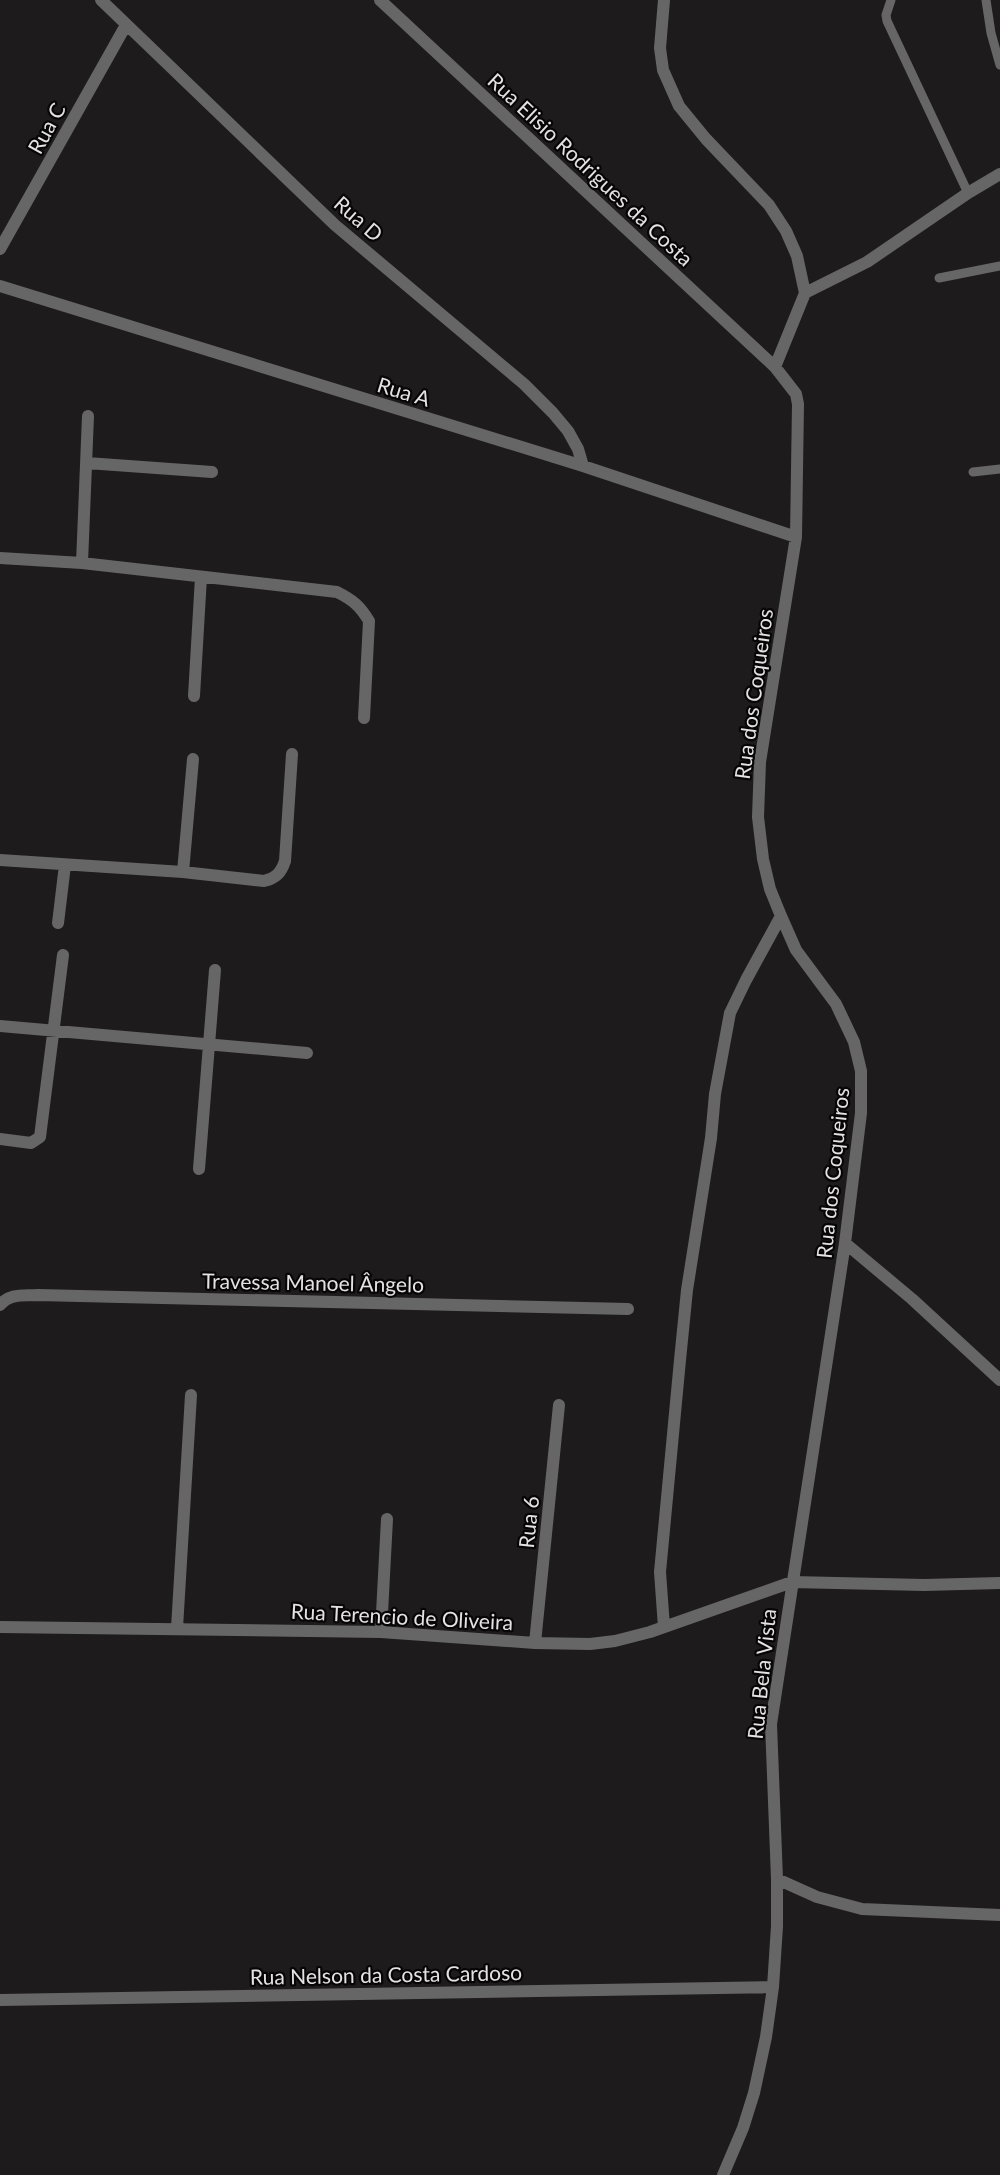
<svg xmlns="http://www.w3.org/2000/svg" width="1000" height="2175" font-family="Lato,sans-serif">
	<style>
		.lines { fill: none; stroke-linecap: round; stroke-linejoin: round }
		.service { stroke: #676666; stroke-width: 9 }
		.minor { stroke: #676666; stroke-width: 12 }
		.labels { text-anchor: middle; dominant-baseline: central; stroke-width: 4.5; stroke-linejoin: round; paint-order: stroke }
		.street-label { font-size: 21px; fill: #e4e2e2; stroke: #070606 }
	</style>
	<rect width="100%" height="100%" fill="#1e1b1c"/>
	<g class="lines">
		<path class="service" d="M891 0 886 15 887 21 968 193
			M986 0 991 33 1000 65
			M939 278 1000 266
			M973 472 1000 469"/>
		<path class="minor" d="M101 0 335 225 524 384 553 413 568 431 578 449 583 466
			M380 0 775 367 796 394 798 404 796 537 760 762 758 817 763 859 770 889 781 916 796 950 836 1004 854 1042 861 1071V1113L845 1243 771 1724 777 1879V1926L773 1987 766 2037 754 2093 743 2128 723 2175
			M664 0 660 48 663 70 679 106 706 139 769 205 786 231 797 256 805 293 775 367
			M0 249 126 25
			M0 286 583 466 796 537
			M805 293 867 262 968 193 1000 174
			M87 463 212 472
			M0 558 82 563 337 592C353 600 360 606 369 621L364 718
			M82 563 88 416
			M194 696 201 577
			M0 860 183 872 264 881C276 878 281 873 285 861L292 754
			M183 872 193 759
			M58 923 65 865
			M0 1026 307 1053
			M0 1139 31 1143 40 1137 63 955
			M199 1169 215 970
			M845 1243 912 1299 1000 1380
			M0 1305C10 1293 23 1296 38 1295L628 1309
			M0 1627 381 1632 535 1643 590 1644 615 1641 650 1632 792 1582 924 1585 1000 1583
			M664 1627 660 1572 680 1360 687 1290 711 1138 715 1094 730 1013 746 980 781 916
			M177 1628 191 1395
			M381 1632 387 1519
			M535 1643 559 1405
			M777 1879 817 1897 862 1909 1000 1915
			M0 2000 773 1987"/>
	</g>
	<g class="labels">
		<g class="street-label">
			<text transform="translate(46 128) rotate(-61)">Rua C</text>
			<text transform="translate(591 169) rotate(43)">Rua Elisio Rodrigues da Costa</text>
			<text transform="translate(359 218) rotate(41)">Rua D</text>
			<text transform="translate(404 391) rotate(17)">Rua A</text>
			<text transform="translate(753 694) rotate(-82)">Rua dos Coqueiros</text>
			<text transform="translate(832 1173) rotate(-84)">Rua dos Coqueiros</text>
			<text transform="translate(313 1282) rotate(1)">Travessa Manoel Ângelo</text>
			<text transform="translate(528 1522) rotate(-84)">Rua 6</text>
			<text transform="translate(402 1616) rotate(3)">Rua Terencio de Oliveira</text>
			<text transform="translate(761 1674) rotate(-84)">Rua Bela Vista</text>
			<text transform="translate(386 1974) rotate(-1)">Rua Nelson da Costa Cardoso</text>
		</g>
	</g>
</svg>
